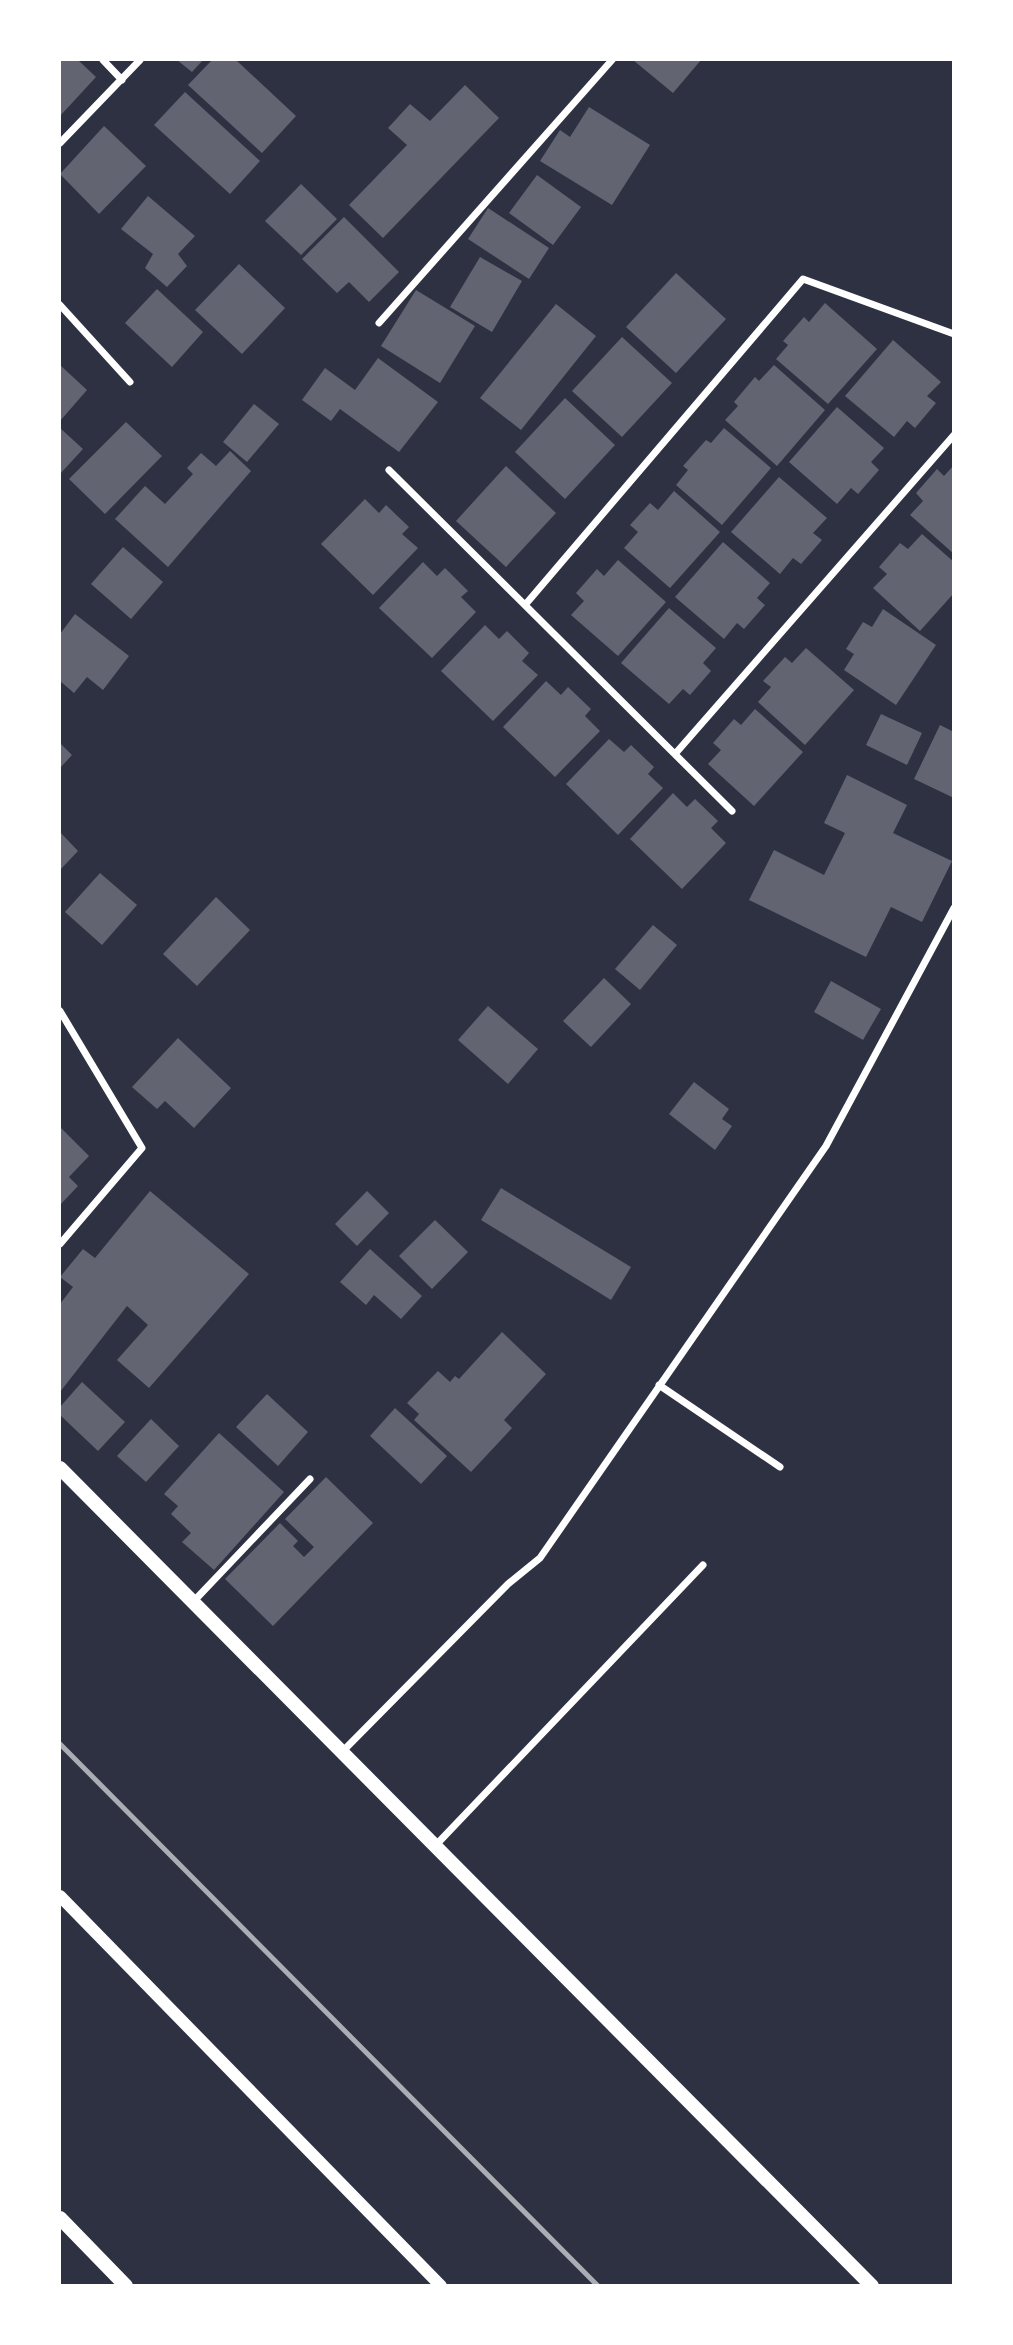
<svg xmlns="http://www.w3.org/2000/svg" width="1013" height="2345" font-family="Mulish,sans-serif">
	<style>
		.building { fill: #626471 }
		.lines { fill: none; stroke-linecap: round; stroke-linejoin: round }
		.minor { stroke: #fff; stroke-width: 7 }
		.tertiary { stroke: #fff; stroke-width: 12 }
		.secondary { stroke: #fff; stroke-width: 14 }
		.rail { stroke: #abadb3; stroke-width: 5 }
	</style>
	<rect width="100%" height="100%" fill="#2d3142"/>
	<path class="building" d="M60 60H78L96 77 60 116Z
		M177 60H203L192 72Z
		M212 60H236L296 116 262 153 188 85Z
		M633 60H701L673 93Z
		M465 85 499 118 383 238 349 205 407 145 388 128 410 104 430 121Z
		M185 92 260 161 230 194 154 125Z
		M589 107 650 145 612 205 540 161 560 130 570 137Z
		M104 126 146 166 99 214 60 174Z
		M537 175 581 207 553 245 509 213Z
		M301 184 337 219 301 255 265 221Z
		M148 196 195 236 178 254 187 266 167 287 145 268 153 254 121 229Z
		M488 208 549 248 529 279 468 239Z
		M344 217 399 272 369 302 349 282 337 293 302 259Z
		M480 257 522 281 492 332 450 307Z
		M239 264 285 308 242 354 195 310Z
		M676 273 726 319 676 373 626 327Z
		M157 289 203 332 172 367 125 323Z
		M416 290 475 326 440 383 381 346Z
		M825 303 877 349 828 404 776 359 788 345 783 341 804 317 809 322Z
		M556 304 596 336 521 430 480 398Z
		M622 337 672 383 622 437 572 391Z
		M893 340 941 382 927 396 936 403 915 428 907 421 894 437 845 396Z
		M378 358 438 402 399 452 340 409 331 421 302 400 325 368 355 390Z
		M60 365 87 390 60 421Z
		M774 365 825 410 777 466 725 420 738 406 734 402 755 377 759 381Z
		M565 398 615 445 565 499 515 452Z
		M254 404 279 424 247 462 223 442Z
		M837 407 884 448 871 462 879 470 858 494 851 488 837 504 789 462Z
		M126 422 162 456 105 514 69 479Z
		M60 428 83 449 60 474Z
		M724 428 771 468 722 525 676 485 688 470 683 466 706 440 711 443Z
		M230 451 251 471 168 567 115 519 145 486 165 504 193 474 187 468 201 453 216 466Z
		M954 465V554L910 515 923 501 916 493 937 469 944 476Z
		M506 466 556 513 506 567 456 521Z
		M779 477 827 518 813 533 822 540 801 564 793 558 780 574 731 532Z
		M674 491 720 532 670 588 624 548 638 532 630 525 650 503 658 510Z
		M365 499 379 513 386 505 409 527 402 534 418 548 373 595 321 544Z
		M922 534 954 562V593L920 631 873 588 887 574 879 567 900 543 908 549Z
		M723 542 770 583 757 598 765 605 744 629 737 623 724 639 675 597Z
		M123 547 163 582 131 619 91 584Z
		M618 560 666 602 618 656 571 615 584 601 576 593 597 569 604 576Z
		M423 562 437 576 445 568 468 591 461 597 476 612 432 658 379 608Z
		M669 608 716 648 703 663 711 671 690 695 683 689 669 704 621 663Z
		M883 609 936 645 896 705 844 670 854 654 846 649 863 622 872 627Z
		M75 614 129 656 103 690 87 677 74 693 60 681V634Z
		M485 625 499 639 507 631 529 653 522 661 538 675 493 721 441 671Z
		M806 648 854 690 805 745 758 702 771 687 763 681 785 657 792 663Z
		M546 681 561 695 568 687 591 709 585 716 600 731 555 777 503 727Z
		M755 709 803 752 754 806 708 764 721 750 713 743 734 719 741 725Z
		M881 714 922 733 907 765 866 745Z
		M940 725 954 732V798L914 779Z
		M609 739 624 752 631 745 654 767 648 774 663 788 618 835 566 784Z
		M60 743 72 755 60 768Z
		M847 775 907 805 893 833 952 861 922 922 891 907 866 957 749 900 774 850 824 875 845 833 824 823Z
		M673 793 687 807 695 799 718 821 711 828 726 843 682 889 630 839Z
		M60 832 78 851 60 870Z
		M100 873 137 905 102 945 65 912Z
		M216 897 250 930 197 986 163 954Z
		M653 925 677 945 640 990 615 969Z
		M604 978 631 1004 591 1047 563 1021Z
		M831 981 881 1009 863 1040 814 1012Z
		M488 1006 538 1049 508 1084 458 1040Z
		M178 1038 231 1088 194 1128 165 1101 157 1109 132 1087Z
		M694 1082 729 1109 722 1119 732 1126 715 1150 669 1114Z
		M60 1127 89 1156 69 1177 78 1186 60 1205Z
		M501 1188 631 1267 611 1300 481 1220Z
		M150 1191 249 1274 149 1388 117 1360 148 1325 127 1306 60 1392V1304L73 1287 60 1277 83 1249 95 1258Z
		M367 1191 389 1213 357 1246 335 1224Z
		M435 1220 468 1252 432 1289 399 1256Z
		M370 1249 422 1296 401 1319 374 1295 366 1305 340 1282Z
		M502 1332 546 1374 504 1420 512 1428 471 1472 414 1420 419 1414 407 1403 438 1371 450 1382 455 1376 459 1379Z
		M82 1382 125 1422 98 1451 60 1415V1407Z
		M267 1394 308 1432 278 1466 236 1427Z
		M395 1408 447 1456 421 1484 370 1436Z
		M151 1419 179 1446 146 1482 117 1456Z
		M219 1433 284 1492 214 1570 182 1542 191 1533 171 1514 178 1506 164 1494Z
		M326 1477 373 1523 273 1626 225 1579 280 1523 298 1541 293 1546 304 1557 314 1547 285 1519Z"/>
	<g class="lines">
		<path class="minor" d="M103 60 122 80
			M60 143 140 60
			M60 305 130 382
			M379 323 612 60
			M389 470 732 811
			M525 605 803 279 954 334
			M675 754 954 435
			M60 1011 142 1148 60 1244
			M659 1385 780 1467
			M193 1602 310 1479
			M342 1752 508 1584 540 1558 826 1146 954 908
			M435 1846 703 1565"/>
		<path class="tertiary" d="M60 1896 441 2286"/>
		<path class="secondary" d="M60 1468 872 2286
			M60 2218 126 2286"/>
		<path class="rail" d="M60 1744 598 2286"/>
	</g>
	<rect width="1013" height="2345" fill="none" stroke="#ffffff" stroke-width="122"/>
</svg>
